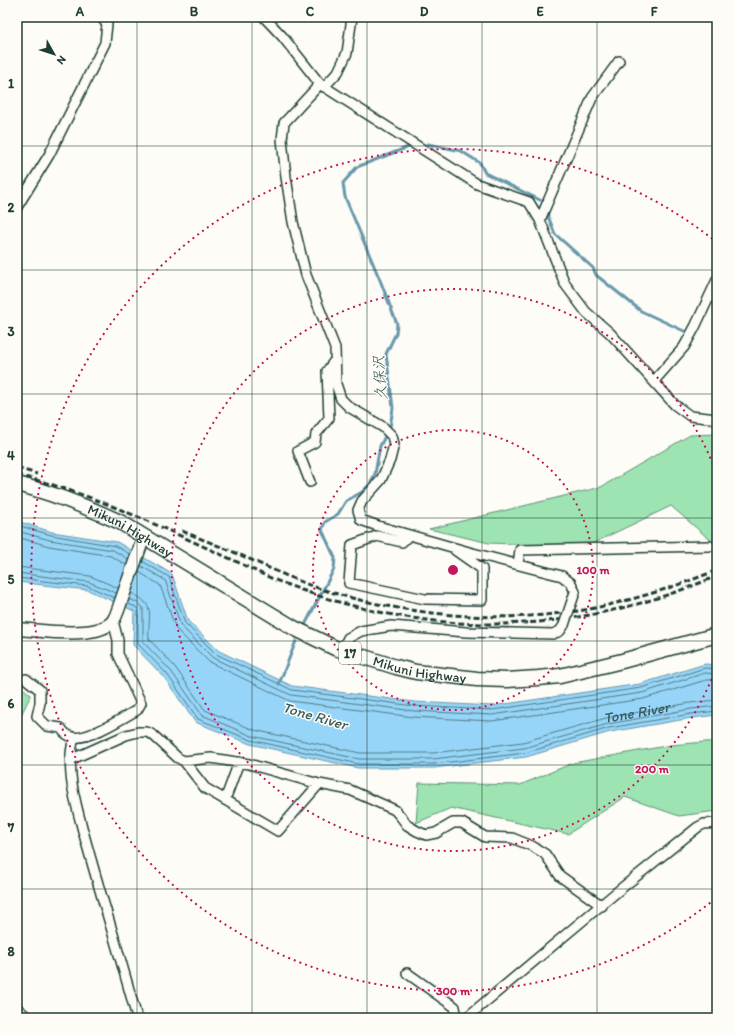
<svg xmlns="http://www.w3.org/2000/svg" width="734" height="1035" font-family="Itim,'Klee One',sans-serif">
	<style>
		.green { fill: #9de4b2; stroke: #5e9073 }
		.water { fill: #97d5f8; stroke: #6798aa }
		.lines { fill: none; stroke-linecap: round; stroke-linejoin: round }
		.shore { stroke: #4f7a82; stroke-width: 1 }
		.stream { stroke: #6798aa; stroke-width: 3 }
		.minor-casing { stroke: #1f3d34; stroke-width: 12 }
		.secondary-casing { stroke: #1f3d34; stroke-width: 15 }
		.trunk-casing { stroke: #1f3d34; stroke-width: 17 }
		.minor { stroke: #fdfcf7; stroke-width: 9 }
		.secondary { stroke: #fdfcf7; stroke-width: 12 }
		.trunk { stroke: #fdfcf7; stroke-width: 14 }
		.rail { stroke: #1f3d34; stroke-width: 3; stroke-dasharray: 6 3; stroke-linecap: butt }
		.minor-bridge-casing { stroke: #1f3d34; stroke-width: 12; stroke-linecap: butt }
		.minor-bridge { stroke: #fdfcf7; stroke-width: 9 }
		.grid { fill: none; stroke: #1f3d34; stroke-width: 1; stroke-opacity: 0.55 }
		.ring { fill: none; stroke: #c2185b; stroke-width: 2; stroke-dasharray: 2 4 }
		.labels { text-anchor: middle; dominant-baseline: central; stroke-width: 3; stroke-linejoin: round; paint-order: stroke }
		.shield { fill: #fdfcf7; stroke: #62766e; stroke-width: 1 }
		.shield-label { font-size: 13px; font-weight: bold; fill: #1f3d34 }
		.street-label { font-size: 14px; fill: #1f3d34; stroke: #fdfcf7 }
		.water-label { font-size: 15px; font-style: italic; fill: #375b5b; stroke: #fdfcf7 }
		.centre { fill: #c2185b; stroke: #fdfcf7; stroke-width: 2 }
		.ring-label { font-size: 12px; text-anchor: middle; font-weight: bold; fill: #c2185b; stroke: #fdfcf7; stroke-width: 3; stroke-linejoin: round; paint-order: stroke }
		.neatline { fill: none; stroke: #1f3d34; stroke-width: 1.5 }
		.grid-label { font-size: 13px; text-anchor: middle; font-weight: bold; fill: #1f3d34 }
	</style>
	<rect width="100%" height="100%" fill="#fdfcf7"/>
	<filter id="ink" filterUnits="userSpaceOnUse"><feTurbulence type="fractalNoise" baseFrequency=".025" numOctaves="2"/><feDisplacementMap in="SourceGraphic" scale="8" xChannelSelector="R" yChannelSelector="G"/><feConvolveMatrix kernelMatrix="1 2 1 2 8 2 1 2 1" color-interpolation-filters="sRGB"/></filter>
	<g filter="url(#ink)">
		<path class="green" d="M593 17H717L596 19Z
			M717 434 716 545 671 506 585 547 489 543 429 529 601 487 690 435Z
			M17 683 31 695 20 717 19 745H17Z
			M717 741V811L679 816 625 797 568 834 451 808 416 823 419 783 520 785 573 763 671 745Z"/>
		<path class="water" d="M17 521 52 532 117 542 172 574 188 621 219 651 292 686 414 702 492 706 640 684 705 664 717 665V715L692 718 610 732 526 757 434 768H358L250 744 195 722 163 676 133 645 134 611 88 590 17 582Z"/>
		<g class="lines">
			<g class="shore">
				<path d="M17 525 51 535 115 546 130 554"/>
				<path d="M17 531 50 540 113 550 128 559"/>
				<path d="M17 537 49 546 111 556 126 565"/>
				<path d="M142 561 169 577 185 623 216 654 292 690 414 706 492 710 641 688 705 668 717 669"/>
				<path d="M141 566 165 580 181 626 213 658 291 695 414 711 492 715 642 693 705 673 717 674"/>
				<path d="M17 567 90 576 118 588"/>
				<path d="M139 572 160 585 176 629 209 662 290 701 413 717 492 721 643 699 706 680H717"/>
				<path d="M17 573 89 582 116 593"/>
				<path d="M17 578 88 586 115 598"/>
				<path id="s1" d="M131 593C158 605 147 616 149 639L175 667 205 710 254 730 360 753H433L523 742 606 718 690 703 717 700"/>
				<path d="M129 599 139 603 143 608V642L171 671 202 715 252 736 359 759H433L524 748 608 724 691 709 717 706"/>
				<path d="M128 604 136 607 138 610V644L167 674 198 719 251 740 359 764H434L525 753 609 728 691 714 717 711"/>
			</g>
			<path class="stream" d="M428 144 461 151 480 163 485 173 540 200
				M546 211 555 234 593 268 596 275 641 311 684 331
				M305 625 334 569 335 558 322 530 325 522 338 514 346 501 362 492 370 484 375 474 380 446 390 427 393 408 386 354 396 333 397 324 380 280 345 197 343 183 357 167 411 146
				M279 684 296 641"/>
			<defs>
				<path id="minor" d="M264 17 282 36 320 84 477 184 529 202 540 220 565 284 586 312 610 333 675 405 690 416 717 419
					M320 84 284 123 282 139 286 177 293 222 306 275 335 348 336 384 341 399 349 407 383 427 392 436 394 444 390 460 381 480 362 501 358 510 361 520 378 526 469 552 562 576 571 583 575 592
					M324 87 338 72 347 53 352 17
					M17 207 49 155 105 43 107 24 101 17
					M540 220 592 98 619 61
					M654 381 684 347 695 327 717 280
					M310 482 298 451 315 442 316 434 329 418 327 371 335 360
					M409 535 402 542 377 536 352 545 349 583 425 599 482 600V569L455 550
					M518 564 520 550 710 546
					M342 650 348 638 361 631 391 626 466 632 553 634 560 631 564 625
					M26 679 40 690V703L37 716 47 726 61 728C64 733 67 736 73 737 87 741 123 718 137 710L141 703 118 654V640L113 621
					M74 738C65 769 75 800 83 831 90 856 97 881 105 907 116 944 127 981 137 1018
					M70 760 126 735 138 732H147L153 735 178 758 184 761 211 758 249 764 319 784 350 790 395 810 401 817 407 825 417 831 426 835 436 833 453 823H462L485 837 512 838 532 846 545 854 560 876 602 906
					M184 761 205 788 278 831 319 784
					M225 800 239 762
					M407 973 455 1007 457 1018
					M466 1018 618 891 698 827 704 824 717 823"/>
				<path id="secondary" d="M17 629C40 630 97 640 113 621 115 618 117 613 118 610L144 536
					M17 1010 26 1018"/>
				<g id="trunk">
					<path id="s2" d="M17 484C53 493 87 507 120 522L294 628 335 648 396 667 416 672 477 679 507 680 538 678 560 676 622 661 717 635"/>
				</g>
			</defs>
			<use href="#minor" class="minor-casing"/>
			<use href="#secondary" class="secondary-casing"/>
			<use href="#trunk" class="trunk-casing"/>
			<use href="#minor" class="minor"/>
			<use href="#secondary" class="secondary"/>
			<use href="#trunk" class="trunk"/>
			<path class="rail" d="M17 468 37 474
				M17 475C92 493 163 528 233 560 246 566 259 573 273 579 422 640 569 639 717 576
				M182 531C201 539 220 546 238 554 266 566 293 580 321 589 393 612 470 621 545 615 560 613 575 612 590 609 633 600 676 587 717 570"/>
			<defs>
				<path id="minor-bridge" d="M564 625 575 592"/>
			</defs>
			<use href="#minor-bridge" class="minor-bridge-casing"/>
			<use href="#minor-bridge" class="minor-bridge"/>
		</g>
	</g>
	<path class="grid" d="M137 17V1018M252 17V1018M367 17V1018M482 17V1018M597 17V1018M17 146H717M17 270H717M17 394H717M17 518H717M17 641H717M17 765H717M17 889H717"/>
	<g class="ring">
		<circle cx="453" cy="570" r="140"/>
		<path d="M716 668A281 281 0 1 1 716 472"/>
		<path d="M715 899A421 421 0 1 1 715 241"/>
	</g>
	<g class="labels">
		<rect class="shield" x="339" y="642" width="22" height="22" rx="3"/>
		<g class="shield-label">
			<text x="350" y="653">17</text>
		</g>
		<g class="street-label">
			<text stroke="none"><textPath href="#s2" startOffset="123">Mikuni Highway</textPath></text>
			<text stroke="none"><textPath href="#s2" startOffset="447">Mikuni Highway</textPath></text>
		</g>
		<g class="water-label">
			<text transform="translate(380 378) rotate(-94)">久保沢</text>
			<text stroke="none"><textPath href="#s1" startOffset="588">Tone River</textPath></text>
			<text transform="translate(315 716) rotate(16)">Tone River</text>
		</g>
	</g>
	<circle cx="453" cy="570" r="6" class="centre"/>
	<g class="ring-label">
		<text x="593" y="574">100 m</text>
		<text x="652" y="773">200 m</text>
		<text x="453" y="995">300 m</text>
	</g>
	<rect width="734" height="1035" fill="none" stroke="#fdfcf7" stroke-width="44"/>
	<g transform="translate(54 54) rotate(129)" stroke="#fdfcf7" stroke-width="3" paint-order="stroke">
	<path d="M0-3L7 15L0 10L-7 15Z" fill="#1f3d34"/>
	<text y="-6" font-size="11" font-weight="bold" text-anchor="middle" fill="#1f3d34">N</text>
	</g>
	<rect x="22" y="22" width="690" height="991" class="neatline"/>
	<g class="grid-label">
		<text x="80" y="16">A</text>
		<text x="194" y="16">B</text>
		<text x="310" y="16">C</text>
		<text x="424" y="16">D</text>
		<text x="540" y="16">E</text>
		<text x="654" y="16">F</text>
		<text x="11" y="88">1</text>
		<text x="11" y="212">2</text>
		<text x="11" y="336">3</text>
		<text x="11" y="460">4</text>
		<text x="11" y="584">5</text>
		<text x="11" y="708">6</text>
		<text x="11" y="832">7</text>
		<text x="11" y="956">8</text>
	</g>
</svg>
